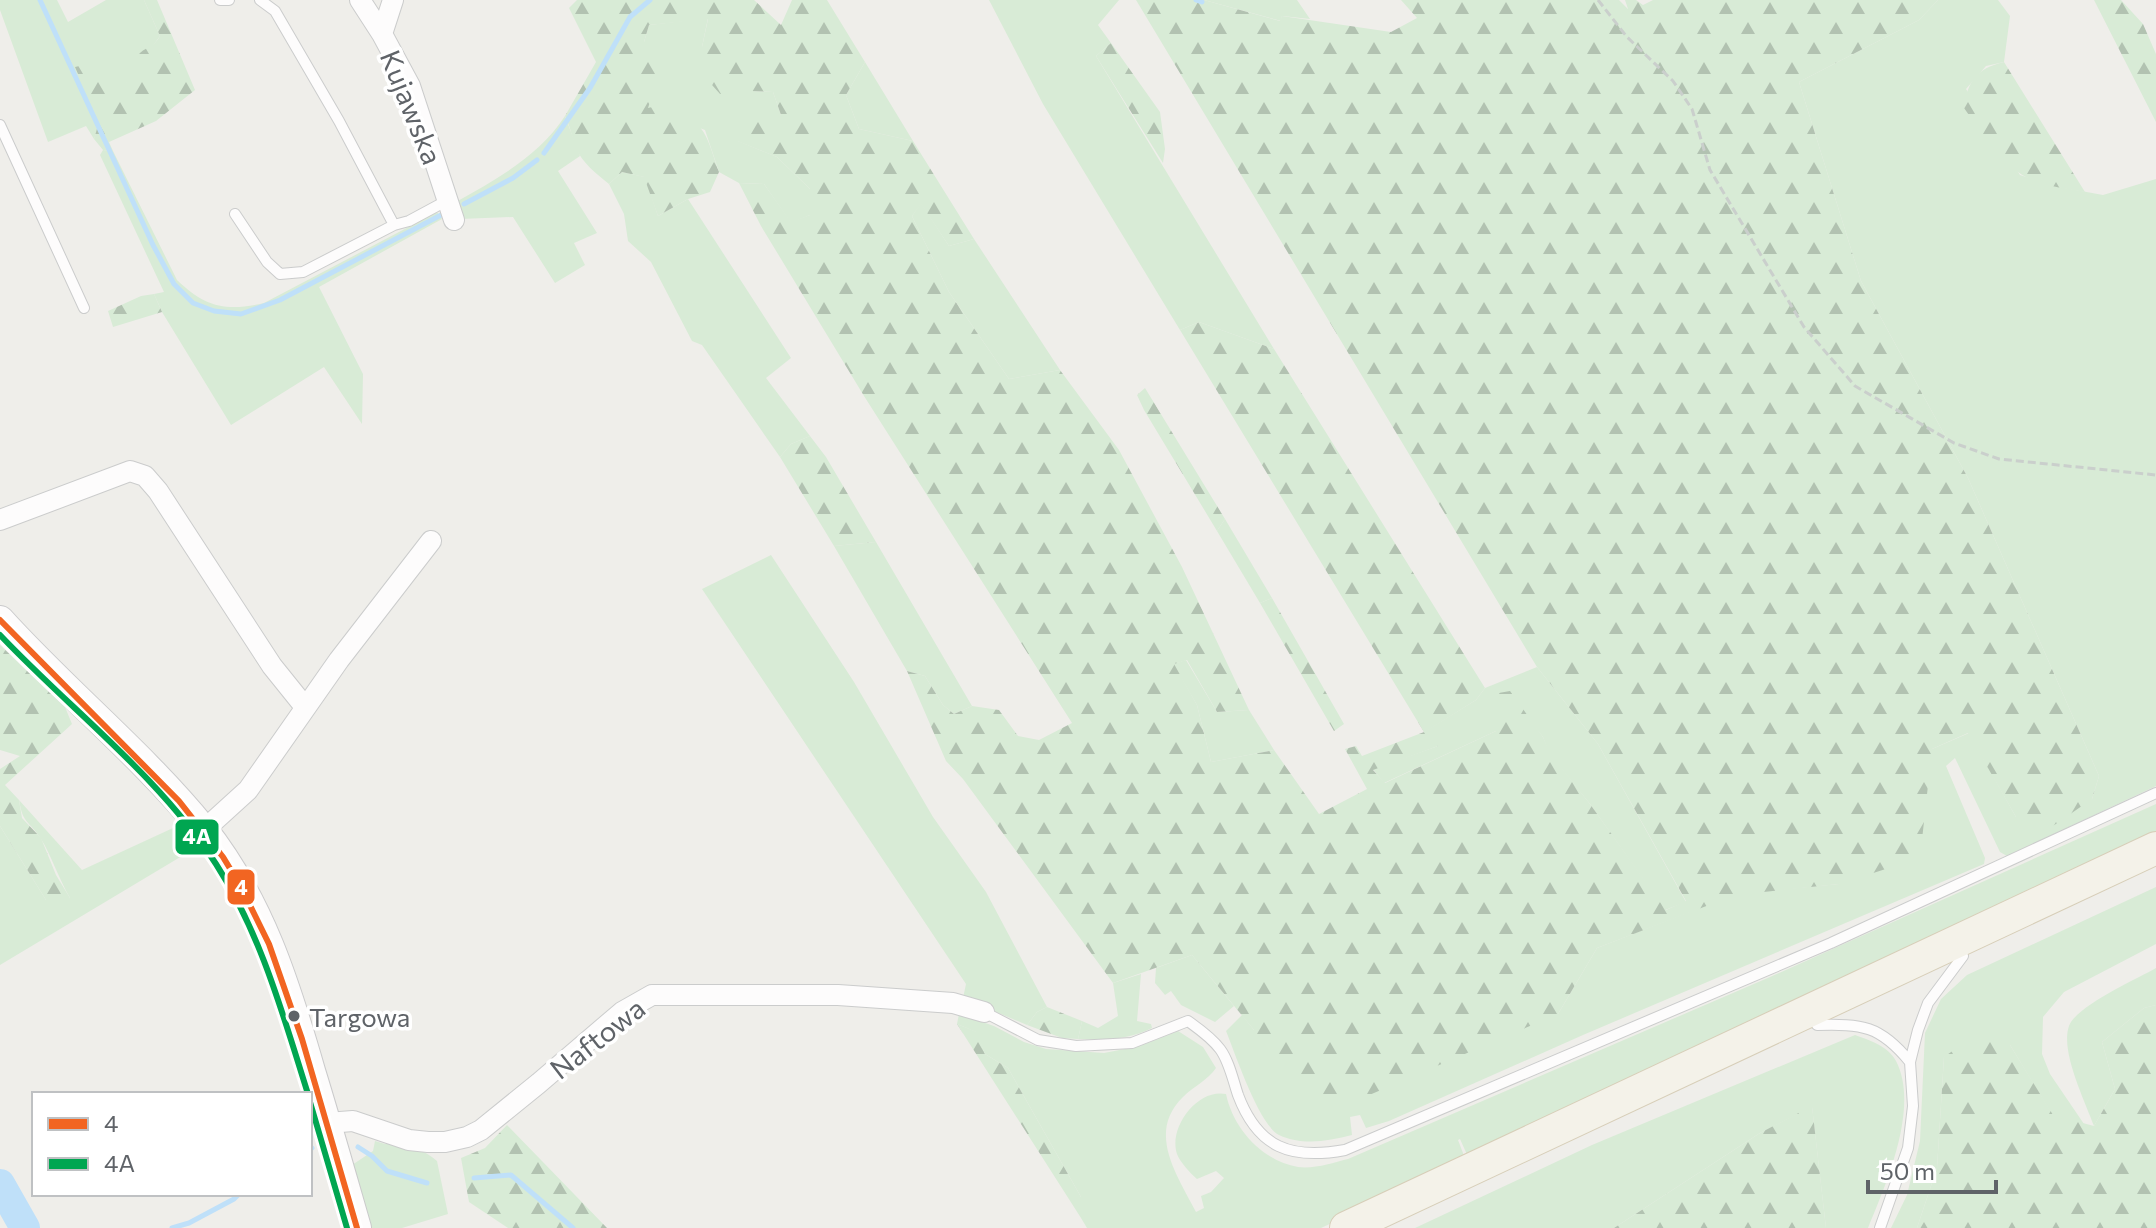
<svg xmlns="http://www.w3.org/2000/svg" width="2156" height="1228" font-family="Commissioner,sans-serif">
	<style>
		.green { fill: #d8ebd6 }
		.forest { fill: url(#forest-firs) }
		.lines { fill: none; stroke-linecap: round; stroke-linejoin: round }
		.stream { stroke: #bfe0f9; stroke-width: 5 }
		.river { stroke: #bfe0f9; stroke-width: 30 }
		.lane-casing { stroke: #cbcccc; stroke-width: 12 }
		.street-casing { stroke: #cbcccc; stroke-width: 22 }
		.secondary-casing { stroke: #cacacb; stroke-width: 30 }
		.primary-casing { stroke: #d7ceb8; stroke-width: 34 }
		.path { stroke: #cacfcc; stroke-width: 3; stroke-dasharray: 8 4; stroke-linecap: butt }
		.lane { stroke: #fdfcfc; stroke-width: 10 }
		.street { stroke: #fdfcfc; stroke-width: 20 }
		.secondary { stroke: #fdfcfc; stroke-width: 28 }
		.primary { stroke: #f4f2e9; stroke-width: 32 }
		.bus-1-casing { stroke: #fff; stroke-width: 12 }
		.bus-2-casing { stroke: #fff; stroke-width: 12 }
		.bus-1 { stroke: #f26522; stroke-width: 6 }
		.bus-2 { stroke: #00a651; stroke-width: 6 }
		.bus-dot { fill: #5f6368; stroke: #fff; stroke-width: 3 }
		.labels { text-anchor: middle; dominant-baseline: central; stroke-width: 7; stroke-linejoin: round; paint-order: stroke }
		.bus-label { font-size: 26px; fill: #5f6368; stroke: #fff; text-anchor: start }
		.street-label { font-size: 28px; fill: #5f6368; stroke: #fff }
		.line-badge { stroke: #fff; stroke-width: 3 }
		.badge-label { font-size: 22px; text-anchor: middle; font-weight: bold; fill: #fff }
	</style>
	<defs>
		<pattern id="forest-firs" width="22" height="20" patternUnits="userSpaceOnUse" patternTransform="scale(2)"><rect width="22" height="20" fill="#d8ebd6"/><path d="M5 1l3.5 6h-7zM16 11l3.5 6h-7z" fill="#b2c2b1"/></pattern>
	</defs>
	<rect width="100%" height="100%" fill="#efeeea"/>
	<path class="green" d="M0 0H57L68 22 106 0H144L160 36 126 83H114L94 139 86 126 48 142 0 10Z
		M989 0H1119L1098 25 1111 43 1096 56 1274 349 1199 322 1180 330 1043 104Z
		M1204 0H1297L1310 19 1282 16 1281 21Z
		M1938 0H1998L2010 16 2004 62 1986 66 1966 89 2020 175 2054 186 2103 195 2156 179V786L2007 856 2000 852 1955 758 1946 766 1985 858 1984 864 1583 1035 1389 1121 1366 1128 1360 1115 1350 1117 1352 1135C1328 1141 1303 1146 1279 1135 1259 1125 1235 1053 1226 1031L1242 1015 1254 1030 1558 1014 1597 948 1735 894 1839 884 1932 749 1969 733 2016 817 2092 799 2099 776 1968 478 1861 281 1799 82 1919 20Z
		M708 18 702 47 751 91 773 92 781 115 738 141 777 157 811 190 810 215 791 223 764 184 739 183 719 172 705 130 648 109 644 42 649 25Z
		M865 62 913 141 859 129 846 95Z
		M565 116 580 156 558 171 597 233 574 243 585 265 555 283 513 217 460 219 456 202C497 179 539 156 565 116Z
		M103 150 113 151 177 280C205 307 226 312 264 303L437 212 442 219 319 287 363 374 362 424 324 367 231 425 162 312 154 294 164 292 100 155Z
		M622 172 645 177 658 216 688 199 791 358 766 378 810 436 791 444 780 457 702 345 692 341 651 262 628 241 624 214 609 184Z
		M921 203 949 246 974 239 1060 370 1009 379 949 292 912 216Z
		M1225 519 1272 598 1260 603 1217 531Z
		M876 542 972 706 954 714 943 705 925 676 907 671 834 546Z
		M771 555 854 682 933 817 986 892 1047 1007 1037 1012 1027 1025 963 998 966 984 702 589Z
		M1186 660 1217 712 1249 710 1274 750 1211 762 1197 705 1173 664Z
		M1537 667 1598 744 1686 902 1665 910 1590 804 1549 753 1543 737 1526 716 1496 717V731L1384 783 1373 769 1438 746 1424 732 1476 700 1485 688Z
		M19 800 82 870 173 828 192 850 0 965V826L46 900 70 898C59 879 51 855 41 839 29 820 23 825 19 800Z
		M2156 804V837L1469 1159 1460 1139 1458 1140 1466 1161 1321 1228H1087L1081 1218V1197L1008 1068 985 1054 976 1032 957 1024 959 1014 994 1026 1024 1042 1046 1049 1104 1053 1140 1046 1178 1031 1203 1047 1216 1068C1208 1080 1194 1086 1183 1097 1146 1133 1178 1176 1196 1212L1204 1208 1201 1196 1211 1192 1224 1178 1216 1171 1197 1179C1190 1173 1180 1162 1177 1154 1168 1127 1198 1088 1226 1094 1233 1128 1262 1161 1298 1167 1315 1169 1332 1163 1348 1159L1770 977Z
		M2156 887V944L2064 992 2043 1017 2042 1054 2050 1074 2084 1124 2053 1116 2010 1045 1944 1057 1937 1168 1917 1228H1891L1907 1195 1920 1141 1925 1033 1941 999 1967 975Z
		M1192 955 1234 1006 1215 1022 1181 1005 1171 991 1165 995 1155 983 1156 968Z
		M2156 968V1005L2144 1008 2102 1042 2115 1089 2094 1126C2085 1101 2060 1051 2069 1026 2076 1006 2137 979 2156 968Z
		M1141 974 1137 1021 1151 1024 1152 1028C1128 1040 1104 1040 1078 1039L1082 1021 1098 1028 1118 1016 1113 983Z
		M1855 1035C1869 1040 1888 1046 1896 1061 1920 1107 1886 1184 1868 1228H1826L1812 1107 1760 1133 1614 1228H1415L1592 1145Z
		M375 1141 385 1144C402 1139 424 1150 437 1161L448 1214 402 1228H369L352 1165 373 1151Z"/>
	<path class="forest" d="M144 0H157L195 90 156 121 109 142 113 151 103 150 94 139 99 122 75 67 88 64 114 83H126C128 73 132 61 140 53 149 45 151 50 160 36Z
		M577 0H754L781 25 792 0H827L865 62 846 95 859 129 913 141 974 239 949 246 921 204 912 216 949 292 1009 379 1060 370 1119 450 1182 567 1249 710 1217 712 1187 660 1174 664 1197 705 1211 762 1274 750 1319 814 1367 789 1345 749 1356 746 1362 756 1424 732 1180 330 1199 322 1274 349 1485 688 1476 700 1425 732 1437 740 1438 746 1373 770 1385 783 1496 731 1493 694 1510 691 1543 737 1550 753 1590 804 1666 910 1686 901 1598 744 1537 667 1136 0H1204L1280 21 1282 16 1391 32 1417 18 1401 0H1619L1628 9 1625 0H1636L1643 5 1653 0H1938L1919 20 1799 82 1861 281 1968 478 2099 776 2092 799 2037 837 2016 817 1968 733 1932 749 1920 858 1839 884 1735 895 1597 948 1558 1014 1353 1102 1298 1099 1254 1030 1192 955 1113 983 963 779 946 761 907 671 925 676 943 705 954 714 972 706 999 710 1018 736 1039 740 1072 723 864 396 761 226 739 183 764 184 791 222 810 215V189L777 157 737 141 743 121 781 115 773 92 751 91 729 104 704 76 702 47 708 19 649 25 644 42 663 61 648 108 668 103C706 126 705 130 719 172L710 192 688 199 658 216 644 177 622 172 609 184C597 174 582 163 576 148 572 137 570 126 565 116L596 62 569 8Z
		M2094 0H2121L2143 24 2156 54V122Z
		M1111 43 1160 112 1165 149 1163 163 1096 56Z
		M2004 62 2085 192C2065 188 2034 185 2018 172 1996 156 1980 130 1964 108 1967 82 1977 68 2004 62Z
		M154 294 162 312 113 327 108 311 141 296Z
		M1145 388 1225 519 1217 531 1144 410 1137 395Z
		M810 436 826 457 876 542 834 546 780 457 791 444Z
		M1272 598 1344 724 1334 731 1260 603Z
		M0 645 65 707 72 724 5 785 19 800 22 818 41 838 56 875 70 898 58 906 46 900 0 826V769L20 756 0 750Z
		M2156 1005V1228H1917L1937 1168 1944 1057 1982 1030 2010 1045 2053 1115 2094 1126 2115 1089 2102 1042 2144 1008Z
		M1047 1007 1082 1021 1078 1039 1062 1038 1027 1025 1037 1012Z
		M957 1024 977 1032 985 1054 1008 1068 1081 1197V1218Z
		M1812 1106 1826 1228H1614L1760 1133Z
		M507 1125 607 1228H508L469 1202 461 1158 485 1148Z"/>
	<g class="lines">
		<path class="stream" d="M40 0 153 245 174 284 193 303 214 311 241 314 280 300 441 215
			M1196 0 1202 2
			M544 153 590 88 630 17 650 0
			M464 204 513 178 537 160
			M358 1147 372 1156 387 1171 427 1183
			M310 1149 312 1148
			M474 1178 511 1175 573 1228
			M172 1228 189 1223 234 1199 239 1194"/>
		<path class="river" d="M0 1184 25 1228"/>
		<defs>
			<path id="lane" d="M220 0H229
				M260 0 275 11 339 121 394 225 409 221 448 200
				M0 125 84 308
				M235 214 267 262 280 274 303 272 394 225
				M984 1012 1038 1040 1076 1046 1132 1043 1188 1021C1199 1029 1211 1037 1220 1049 1229 1061 1233 1080 1238 1095 1258 1148 1291 1160 1345 1150L1831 943 2156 793
				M1817 1025C1862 1024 1880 1025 1910 1062
				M1880 1228 1908 1148 1913 1106 1910 1062 1918 1030 1928 1003 1963 956"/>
			<path id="street" d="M360 0 382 34 410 86 454 220
				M382 34 393 0
				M0 520 130 471 145 476 158 491 272 666 305 707
				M204 830 248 790 339 660 431 541
				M327 1123 353 1121 409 1140 428 1142H445L467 1137 481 1130 539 1083 622 1012 652 995H838L953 1003 984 1012"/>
			<path id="secondary" d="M0 620C65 692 142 754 203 829 260 901 286 984 311 1071 327 1123 342 1176 357 1228"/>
			<path id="primary" d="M1346 1228 2156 848"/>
		</defs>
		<use href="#lane" class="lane-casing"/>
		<use href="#street" class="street-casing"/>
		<use href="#secondary" class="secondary-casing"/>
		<use href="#primary" class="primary-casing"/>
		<path class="path" d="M1598 0 1627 37 1673 81 1692 109 1710 170 1804 327 1855 386 1954 443 1999 459 2156 475"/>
		<use href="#lane" class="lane"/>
		<use href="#street" class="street"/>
		<use href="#secondary" class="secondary"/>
		<use href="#primary" class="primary"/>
		<defs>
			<path id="bus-1" d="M0 620 179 801 223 857 240 885 269 944 302 1039 357 1228"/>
			<path id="bus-2" d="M0 635C71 710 159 776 216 864 261 934 283 1015 308 1094
				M310 1102 347 1228"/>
		</defs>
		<use href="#bus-1" class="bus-1-casing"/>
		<use href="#bus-2" class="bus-2-casing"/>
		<use href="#bus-1" class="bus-1"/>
		<use href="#bus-2" class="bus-2"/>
	</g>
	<circle class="bus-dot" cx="294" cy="1016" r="7"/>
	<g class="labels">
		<g class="bus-label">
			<text x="309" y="1016">Targowa</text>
		</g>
		<g class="street-label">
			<text transform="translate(412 107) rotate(68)">Kujawska</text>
			<text transform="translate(597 1038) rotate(-38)">Naftowa</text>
		</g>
	</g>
	<g class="line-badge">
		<rect x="174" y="818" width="46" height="38" rx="8" fill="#00a651"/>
		<rect x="226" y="868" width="30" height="38" rx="8" fill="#f26522"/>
	</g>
	<g class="badge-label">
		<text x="197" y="844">4A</text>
		<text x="241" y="895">4</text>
	</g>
	<rect x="32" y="1092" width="280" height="104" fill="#ffffff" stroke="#bfc1c3" stroke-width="2"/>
	<rect x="48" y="1118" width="40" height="12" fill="#f26522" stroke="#bfc1c3" stroke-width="2"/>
	<text x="104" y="1132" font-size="24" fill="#5f6368">4</text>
	<rect x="48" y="1158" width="40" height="12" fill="#00a651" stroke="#bfc1c3" stroke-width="2"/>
	<text x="104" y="1172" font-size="24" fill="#5f6368">4A</text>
	<path d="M1868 1180v12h128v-12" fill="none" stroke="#5f6368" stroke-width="4"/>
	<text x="1880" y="1180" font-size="24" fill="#5f6368" stroke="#ffffff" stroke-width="6" paint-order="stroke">50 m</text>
</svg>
